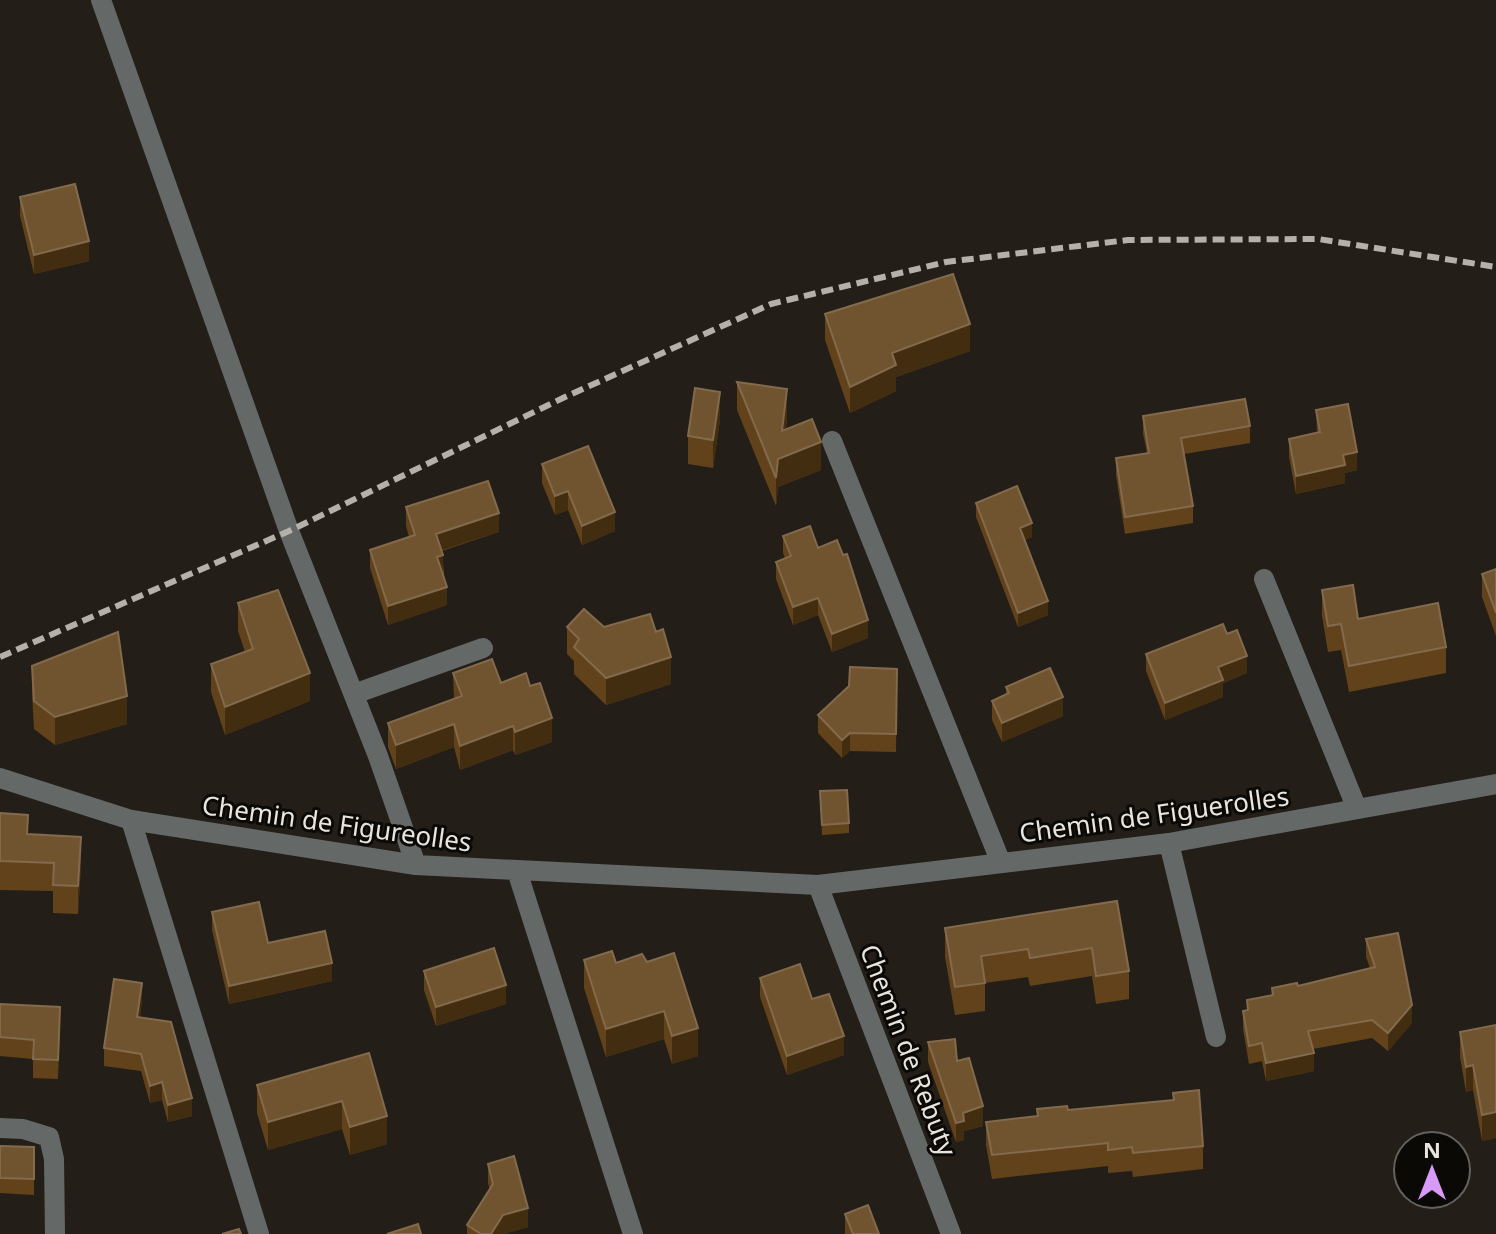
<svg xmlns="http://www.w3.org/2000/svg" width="1496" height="1234" font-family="'Noto Sans',sans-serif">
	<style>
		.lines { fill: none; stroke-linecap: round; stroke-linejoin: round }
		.minor { stroke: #646968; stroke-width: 20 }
		.rail { stroke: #b4b1ab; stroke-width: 6; stroke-dasharray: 12 6; stroke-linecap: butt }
		.wall { fill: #62421b }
		.shaded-wall { fill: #432d11 }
		.building { fill: #705430; stroke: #836a4c; stroke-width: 2 }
		.labels { text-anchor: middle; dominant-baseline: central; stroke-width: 6; stroke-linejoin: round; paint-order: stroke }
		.street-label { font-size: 26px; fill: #e8e5e0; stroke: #0b0906 }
	</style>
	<rect width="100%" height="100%" fill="#231f18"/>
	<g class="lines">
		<path class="minor" d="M101 0 289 531 378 756 416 865
			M832 441 1001 863
			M1264 579 1357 809
			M354 694 483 648
			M0 778 131 820 416 865 818 885 1169 843 1496 784
			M131 820 259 1234
			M1169 843 1216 1037
			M517 871 633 1234
			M818 885 951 1234
			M0 1128 23 1129 49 1137 54 1159 55 1234"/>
		<path class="rail" d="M0 657 289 531 565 397 771 304 946 262 1128 240 1318 239 1496 267"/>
	</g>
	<path class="wall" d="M20 197 89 261 34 274 20 216Z
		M825 314 970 351 896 377V391L850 413 825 340Z
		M737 382 787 417 786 429 821 470 778 487 776 506 737 410Z
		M1316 410 1357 470 1345 473V483L1296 494 1289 457V439L1317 433Z
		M1143 416 1250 426V443L1184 454 1193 506V523L1125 534 1116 475V458L1147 453 1143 433Z
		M720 420 713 468 688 464V436Z
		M542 464 615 531 582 545 568 510 555 515 542 483Z
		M976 503 1032 537 1025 540 1048 615 1018 627 976 517Z
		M406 507 499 532 442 551 447 605 388 625 370 568V550L409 537 406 526Z
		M783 536 818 548 868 638 832 652 818 615 793 625 776 579V562L785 558 783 553Z
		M1496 569V636L1482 597V574Z
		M1322 590 1358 619 1446 647V673L1349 692 1341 650 1328 652 1322 616Z
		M238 603 310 701 225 735 211 692V664L245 652 238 631Z
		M567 627 671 684 606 705 574 674V661L567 654Z
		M1227 634 1247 673 1223 683V697L1165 720 1146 671V654Z
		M32 666 127 724 55 745 34 729 32 694Z
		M897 669 896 752 850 751 842 758 818 733V715Z
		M453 673 501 683 552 742 515 755 513 750 460 770 454 747 396 769 388 747V723L454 699Z
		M1006 687 1063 716 1002 742 992 720V701L1006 695Z
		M820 791 849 823V833L822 835Z
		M0 813 28 834 81 865 78 914 53 913V891L0 890Z
		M1117 901 1129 971V999L1096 1004 1092 976 1030 986 1028 977 985 983V1011L955 1015 945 957V928Z
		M212 912 268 943 332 981 229 1004 212 930Z
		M1366 939 1412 1023 1388 1051 1372 1038 1313 1049 1314 1071 1266 1081 1262 1061 1249 1064 1243 1029V1011L1247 1010V1000L1272 996V988L1298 986 1370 968 1366 957Z
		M642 954 698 1056 672 1064 664 1039 606 1057 584 988V960L616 963Z
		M424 971 506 1004 436 1026 424 990Z
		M760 978 812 999 844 1055 787 1075 760 997Z
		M142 1000 140 1017 192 1116 168 1122 162 1100 150 1103 141 1071 104 1066V1048Z
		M0 1004 60 1026 58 1079 33 1078V1059L0 1056Z
		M1496 1025V1138L1482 1141 1473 1090 1466 1092 1460 1057V1032Z
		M928 1042 957 1061 983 1126 964 1131V1140L956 1142 928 1062Z
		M369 1053 387 1144 350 1155 342 1129 268 1150 257 1113V1085Z
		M1173 1093 1203 1146V1169L1133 1177 1132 1171 1108 1173V1166L992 1179 986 1145V1122L1037 1116V1109L1068 1110 1173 1100Z
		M0 1146 34 1147V1195L0 1193Z
		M488 1164 528 1227 504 1234H467V1225L490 1190 488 1183Z
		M845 1214 879 1234H845Z"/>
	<path class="shaded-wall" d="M89 241V261L34 274V255Z
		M970 324V351L896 377V391L850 413V387L892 353Z
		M787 389V417L782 458 821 442V470L778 487 776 506V478Z
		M720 392V420L713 468V440Z
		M1357 452V470L1345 473V483L1296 494V476L1343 455Z
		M568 491V510L555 515V496Z
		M615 512V531L582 545V526Z
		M499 513V532L436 552V534Z
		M1032 523V537L1020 542V528Z
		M443 555V574L437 557Z
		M447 587V605L388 625V606Z
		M818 598V615L793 625V607Z
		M1048 601V615L1018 627V613Z
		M868 620V638L832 652V634Z
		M1247 656V673L1223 683V697L1165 720V703L1218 667Z
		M671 657V684L606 705V678Z
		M310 673V701L225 735V707Z
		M127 696V724L55 745V717Z
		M1063 697V716L1002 742V723Z
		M552 718V742L515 755V732Z
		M454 724V747L396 769V745Z
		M513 726V750L460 770V746Z
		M850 733V751L842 758V740Z
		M81 837V865L78 914V886Z
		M332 963V981L229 1004V986Z
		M142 983V1000L137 1035V1017Z
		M506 985V1004L436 1026V1007Z
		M1412 1005V1023L1388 1051V1033Z
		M664 1011V1039L606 1057V1029Z
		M698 1028V1056L672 1064V1036Z
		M844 1036V1055L787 1075V1056Z
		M1314 1053V1071L1266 1081V1063Z
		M1473 1065V1090L1466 1092V1067Z
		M162 1082V1100L150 1103V1086Z
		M192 1098V1116L168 1122V1105Z
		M342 1101V1129L268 1150V1122Z
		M983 1106V1126L964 1131V1140L956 1142V1123L963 1113Z
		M1496 1112V1138L1482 1141V1115Z
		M387 1116V1144L350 1155V1127Z
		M528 1208V1227L504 1234H491L503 1215Z"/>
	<path class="building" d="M75 184 89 241 34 255 20 197Z
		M953 274 970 324 892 353 896 365 850 387 825 314Z
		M737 382 787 389 782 431 812 419 821 442 778 459 776 478Z
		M695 388 720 392 713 440 688 436Z
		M1245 399 1250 426 1181 438 1193 506 1125 517 1116 458 1149 453 1143 416Z
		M1348 404 1357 452 1343 455 1345 465 1296 476 1289 439 1320 432 1316 410Z
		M588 446 615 512 582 526 568 491 555 496 542 464Z
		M488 481 499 513 436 534 443 555 437 557 447 587 388 606 370 550 415 535 406 507Z
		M1017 486 1032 523 1020 528 1048 601 1018 613 976 503Z
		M810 526 818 548 837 540 843 555 847 554 868 620 832 634 818 598 793 607 776 562 791 556 783 536Z
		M1496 569V613L1482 574Z
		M1353 585 1358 619 1438 603 1446 647 1349 666 1341 624 1328 626 1322 590Z
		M278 590 310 673 225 707 211 664 253 649 238 603Z
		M584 609 604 627 650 614 656 632 663 629 671 657 606 678 574 647 579 639 567 627Z
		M1223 624 1227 634 1237 630 1247 656 1218 667 1223 680 1165 703 1146 654Z
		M118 632 127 696 55 717 34 701 32 666Z
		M492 659 501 683 526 673 530 686 540 683 552 718 515 732 513 726 460 746 454 724 396 745 388 723 462 696 453 673Z
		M850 667 897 669 896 734 850 733 842 740 818 715 849 686Z
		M1050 668 1063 697 1002 723 992 701 1009 693 1006 687Z
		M847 790 849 823 822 825 820 791Z
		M0 813 28 815 27 834 81 837 78 886 53 885 54 863 0 861Z
		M1117 901 1129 971 1096 976 1092 948 1030 958 1028 949 981 956 985 983 955 987 945 928Z
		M259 902 268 943 325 931 332 963 229 986 212 912Z
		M1398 933 1412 1005 1388 1033 1372 1020 1308 1031 1314 1053 1266 1063 1262 1043 1249 1046 1243 1011 1248 1010 1247 1000 1273 995 1272 988 1297 983 1298 986 1375 967 1366 939Z
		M494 948 506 985 436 1007 424 971Z
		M612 951 616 963 642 954 647 962 674 953 698 1028 672 1036 664 1011 606 1029 584 960Z
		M800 964 812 999 829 994 844 1036 787 1056 760 978Z
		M114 979 142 983 137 1017 171 1022 192 1098 168 1105 162 1082 150 1086 141 1054 104 1048Z
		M0 1004 60 1007 58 1060 33 1059 34 1040 0 1037Z
		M1496 1025V1112L1482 1115 1473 1065 1466 1067 1460 1032Z
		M955 1039 957 1061 969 1058 983 1106 963 1113 964 1121 956 1123 928 1042Z
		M369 1053 387 1116 350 1127 342 1101 268 1122 257 1085Z
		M1199 1090 1203 1146 1133 1153 1132 1147 1108 1150V1143L992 1155 986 1122 1038 1116 1037 1109 1067 1106 1068 1110 1174 1100 1173 1093Z
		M0 1146 34 1147V1179L0 1178Z
		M514 1156 528 1208 503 1215 491 1234H481L467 1225 493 1184 488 1164Z
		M868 1205 879 1234H853L845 1214Z
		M418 1224 421 1234H387Z
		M239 1229 241 1234H222Z"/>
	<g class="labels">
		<g class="street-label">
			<text transform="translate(1154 814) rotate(-8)">Chemin de Figuerolles</text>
			<text transform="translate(337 823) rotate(8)">Chemin de Figureolles</text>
			<text transform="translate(909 1050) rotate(69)">Chemin de Rebuty</text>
		</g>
	</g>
	<g transform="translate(1432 1170)"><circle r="38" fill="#0b0906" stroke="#63615d" stroke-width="2"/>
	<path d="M0-6L14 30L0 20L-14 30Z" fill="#d89af8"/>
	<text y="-12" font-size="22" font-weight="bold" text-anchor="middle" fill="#e8e5e0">N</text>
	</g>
</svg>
